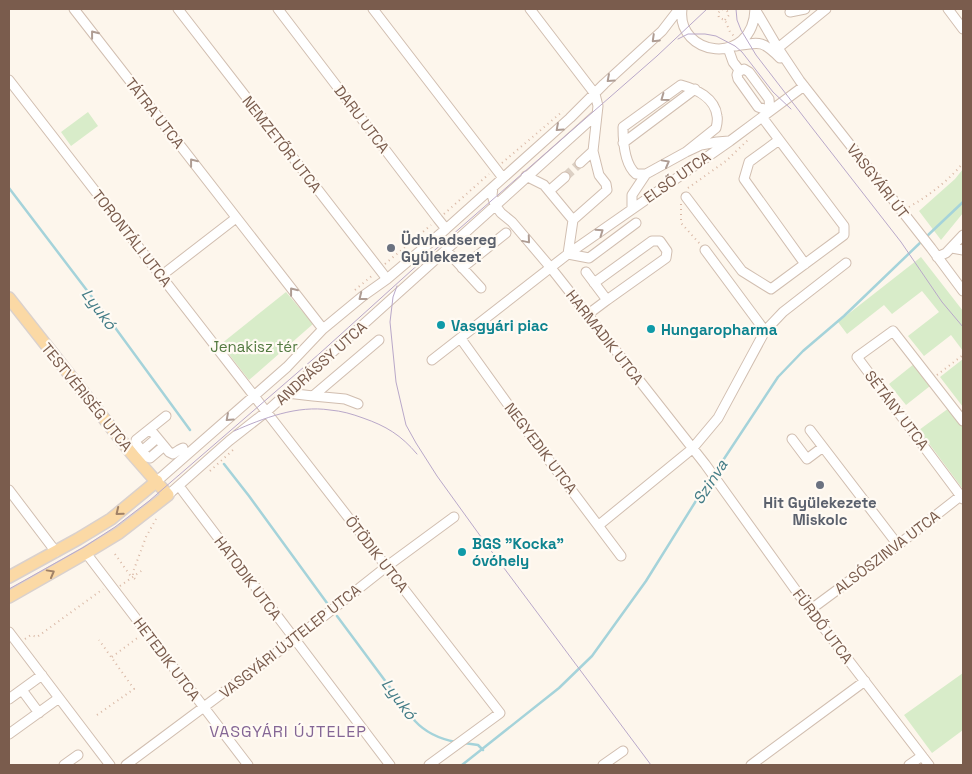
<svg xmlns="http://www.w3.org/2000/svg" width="972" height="774" font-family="'Space Grotesk',sans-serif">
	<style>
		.green { fill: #d8ecc9 }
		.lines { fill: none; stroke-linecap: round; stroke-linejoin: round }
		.stream { stroke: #a5d3da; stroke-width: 2.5 }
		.minor-tunnel { stroke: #dcd0c4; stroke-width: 9; stroke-dasharray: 9 4.5; stroke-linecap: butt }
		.minor-casing { stroke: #d1beb0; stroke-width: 11 }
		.major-casing { stroke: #dad1cd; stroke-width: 14 }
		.path { stroke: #d9b8a5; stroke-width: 2; stroke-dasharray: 1 4; stroke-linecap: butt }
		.minor { stroke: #fff; stroke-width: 9 }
		.major { stroke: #fbd9a5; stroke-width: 11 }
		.tram { stroke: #b9a8c9; stroke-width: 1 }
		.oneway { stroke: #af9d94 }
		.oneway2 { stroke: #a18267 }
		.worship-dot { fill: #6b7280; stroke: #fffaf3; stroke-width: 2 }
		.culture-dot { fill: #0f9aa8; stroke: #fffaf3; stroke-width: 2 }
		.labels { text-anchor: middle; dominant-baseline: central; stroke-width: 4.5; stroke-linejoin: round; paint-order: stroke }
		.street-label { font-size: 15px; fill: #7a5c4d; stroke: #fffaf3 }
		.worship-label { font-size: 15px; font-weight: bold; fill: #5b616d; stroke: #fffaf3; text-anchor: start }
		.culture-label { font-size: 15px; font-weight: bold; fill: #0d838f; stroke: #fffaf3; text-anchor: start }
		.park-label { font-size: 15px; fill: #537a41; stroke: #fffaf3 }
		.water-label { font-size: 16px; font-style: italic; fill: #437c86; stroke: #fffaf3 }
		.neighbourhood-label { font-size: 16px; letter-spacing: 1px; fill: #846695; stroke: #fffaf3 }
	</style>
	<rect width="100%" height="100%" fill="#fdf6ec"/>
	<path class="green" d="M88 112 98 126 71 146 61 132Z
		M963 169V213L941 240 919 211 955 179Z
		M921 257 963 311V351L951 335 924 356 908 336 939 312 922 291 892 314 884 305 847 334 838 322Z
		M286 292 313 324 249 380 221 344Z
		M963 359V407L940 377Z
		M914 364 930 386 906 405 889 384Z
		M949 408 963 427V487L962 488 919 430Z
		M963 673V730L932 753 904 715Z"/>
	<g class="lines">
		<path class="stream" d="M9 188 111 322 190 430
			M926 237 963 202
			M224 464 249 496 327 603
			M714 474 778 377 803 351 844 316 922 241
			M337 616 415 721C426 733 440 739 456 742
			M464 743 478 745 483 750
			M462 765 559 688 592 656 646 581 699 496 711 479"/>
		<path class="minor-tunnel" d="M565 177 580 163"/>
		<defs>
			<path id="minor" d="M74 9 323 329
				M178 9 387 279
				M278 9 438 219 446 229
				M373 9 503 178
				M530 9 595 94 598 106 593 151 599 175 606 184 607 190 573 220 568 254
				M682 9C676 56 753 68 755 9
				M755 9 778 48 800 81 931 248 963 291
				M948 9 963 29
				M790 12 805 9
				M736 46C760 42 762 40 780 58
				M728 48 733 62 740 71
				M778 48 826 9
				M744 69 749 72 769 99 770 111 758 107 738 79 737 75 738 72Z
				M9 80 500 713 429 765
				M779 140 749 162 744 179 805 264
				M623 143 695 89
				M580 163 593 151
				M646 174H636C624 164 623 141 623 127L681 85C696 89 715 98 717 116 718 120 717 124 716 128L686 152
				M526 176 544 185 573 220
				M493 187 492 195 495 205 501 213 512 222 551 268 705 464 810 610 929 765
				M549 191 565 177
				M686 197 742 271 771 289 844 235V226L762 117
				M632 209V195L646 174 686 152 701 145 717 142 729 141
				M952 248 963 250
				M446 250 481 288
				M705 250 765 331
				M568 254 589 258 636 223
				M937 257 946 253 963 235
				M462 268 506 233
				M586 272 607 300 587 315
				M161 276 236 218
				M594 283 652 241H660L667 251 666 258 607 300
				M461 339 530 435 621 556
				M432 360 568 254 730 141 804 86
				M287 393 313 396 379 340
				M313 396 345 399 358 404
				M963 421 893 331 857 357 963 499
				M150 429 169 452 173 454 179 450 183 448
				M810 430 898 545
				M792 439 807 459 823 447
				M164 446 150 458 147 457 136 443V440L166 416
				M142 451 157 438
				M157 481 287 367 323 329 363 296 387 279 446 229 570 118 604 84 662 31 679 9
				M179 486 390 765
				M9 490 56 552
				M168 495 229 441 266 412 597 114
				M599 525 692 449 718 418 765 331 783 312 846 263
				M86 553 248 765
				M810 610 898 545 963 494
				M9 632 110 765
				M22 690 39 713
				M9 699 42 675
				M9 734 59 698
				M64 765 78 755
				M126 765 295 639 386 567 454 517
				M603 765 623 751
				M751 765 865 681
				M909 765 922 756"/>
			<path id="major" d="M9 298 132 454 168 495 119 533 86 553 9 597
				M9 577 78 539 111 519 157 481"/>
		</defs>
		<use href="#minor" class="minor-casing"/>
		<use href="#major" class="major-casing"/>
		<path class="path" d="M725 20 729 15 727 11 722 9 718 13 719 18 725 20 730 32 734 36
			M502 163 563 111
			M688 188 726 161 750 138
			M681 204V223L700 244
			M909 207C930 195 949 180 963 163
			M444 214 489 174
			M385 264 431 225
			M355 290 374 274
			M937 375 963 355
			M210 471 233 450
			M115 554 132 578
			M135 579 133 577V572L146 537 156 519
			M120 586 144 569
			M25 639 31 635 37 637 103 589
			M112 657 140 636
			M97 715 134 689 99 640"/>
		<use href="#minor" class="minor"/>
		<use href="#major" class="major"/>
		<path class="tram" d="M736 9 737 20 741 30 756 55 813 129 901 242 942 302 963 327
			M678 39 688 34H705L716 36 735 46 742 52 773 92 791 109
			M397 286 393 297 390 322 396 382 406 425 416 443 437 476 489 548 651 765
			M234 431C264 418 297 405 330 410 342 411 352 414 363 418 386 426 401 435 417 454
			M9 589 84 547 115 527 149 501 319 354 412 270 657 56 707 9"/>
	</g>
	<defs><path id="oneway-chevron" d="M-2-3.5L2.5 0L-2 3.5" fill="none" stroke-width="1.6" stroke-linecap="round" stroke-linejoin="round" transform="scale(1.25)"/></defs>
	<g class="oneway">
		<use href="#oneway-chevron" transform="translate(94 34) rotate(-128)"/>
		<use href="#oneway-chevron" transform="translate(655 39) rotate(136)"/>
		<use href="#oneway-chevron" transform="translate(610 79) rotate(138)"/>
		<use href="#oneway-chevron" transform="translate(664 98) rotate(144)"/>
		<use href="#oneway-chevron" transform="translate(559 128) rotate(138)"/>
		<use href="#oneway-chevron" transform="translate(193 162) rotate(-128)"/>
		<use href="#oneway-chevron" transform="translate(666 163) rotate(-29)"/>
		<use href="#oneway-chevron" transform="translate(600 232) rotate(-35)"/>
		<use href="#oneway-chevron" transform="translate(527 240) rotate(50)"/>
		<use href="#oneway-chevron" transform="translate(293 291) rotate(-128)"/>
		<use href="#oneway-chevron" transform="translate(362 297) rotate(142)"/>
		<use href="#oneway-chevron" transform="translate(229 418) rotate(138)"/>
	</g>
	<g class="oneway2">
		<use href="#oneway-chevron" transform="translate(119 512) rotate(141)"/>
		<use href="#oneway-chevron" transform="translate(51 573) rotate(-29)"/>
	</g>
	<g class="worship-dot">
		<circle cx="391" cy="248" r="5"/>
		<circle cx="820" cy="485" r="5"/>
	</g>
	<g class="culture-dot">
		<circle cx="441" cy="325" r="5"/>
		<circle cx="651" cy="329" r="5"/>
		<circle cx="462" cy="552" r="5"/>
	</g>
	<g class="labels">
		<g class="street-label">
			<text transform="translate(155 113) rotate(52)">TÁTRA UTCA</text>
			<text transform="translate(362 119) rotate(53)">DARU UTCA</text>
			<text transform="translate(282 144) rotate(52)">NEMZETŐR UTCA</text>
			<text transform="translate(677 177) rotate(-35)">ELSŐ UTCA</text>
			<text transform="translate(878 181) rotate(52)">VASGYÁRI ÚT</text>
			<text transform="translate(132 238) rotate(52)">TORONTÁLI UTCA</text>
			<text transform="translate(605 337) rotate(52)">HARMADIK UTCA</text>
			<text transform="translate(321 363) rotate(-42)">ANDRÁSSY UTCA</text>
			<text transform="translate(87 397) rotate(51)">TESTVÉRISÉG UTCA</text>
			<text transform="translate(897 410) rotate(53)">SÉTÁNY UTCA</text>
			<text transform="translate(541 448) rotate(53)">NEGYEDIK UTCA</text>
			<text transform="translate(887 552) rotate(-37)">ALSÓSZINVA UTCA</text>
			<text transform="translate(377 554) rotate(52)">ÖTÖDIK UTCA</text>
			<text transform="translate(248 578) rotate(53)">HATODIK UTCA</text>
			<text transform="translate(823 626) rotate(53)">FÜRDŐ UTCA</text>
			<text transform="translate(290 641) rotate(-38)">VASGYÁRI ÚJTELEP UTCA</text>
			<text transform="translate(167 659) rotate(53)">HETEDIK UTCA</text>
		</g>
		<g class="worship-label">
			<text x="401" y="239">Üdvhadsereg<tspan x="401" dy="17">Gyülekezet</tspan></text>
			<text x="820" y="502" text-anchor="middle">Hit Gyülekezete<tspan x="820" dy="17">Miskolc</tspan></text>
		</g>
		<g class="culture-label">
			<text x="451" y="325">Vasgyári piac</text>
			<text x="661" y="329">Hungaropharma</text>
			<text x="472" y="543">BGS "Kocka"<tspan x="472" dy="17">óvóhely</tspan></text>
		</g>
		<g class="park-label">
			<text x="254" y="346">Jenakisz tér</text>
		</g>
		<g class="water-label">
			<text transform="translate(99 309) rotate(53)">Lyukó</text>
			<text transform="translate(710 482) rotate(-57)">Szinva</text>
			<text transform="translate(399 699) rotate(53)">Lyukó</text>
		</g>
		<g class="neighbourhood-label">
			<text x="288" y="731">VASGYÁRI ÚJTELEP</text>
		</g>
	</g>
	<rect width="972" height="774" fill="none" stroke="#7a5c4d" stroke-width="20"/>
</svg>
